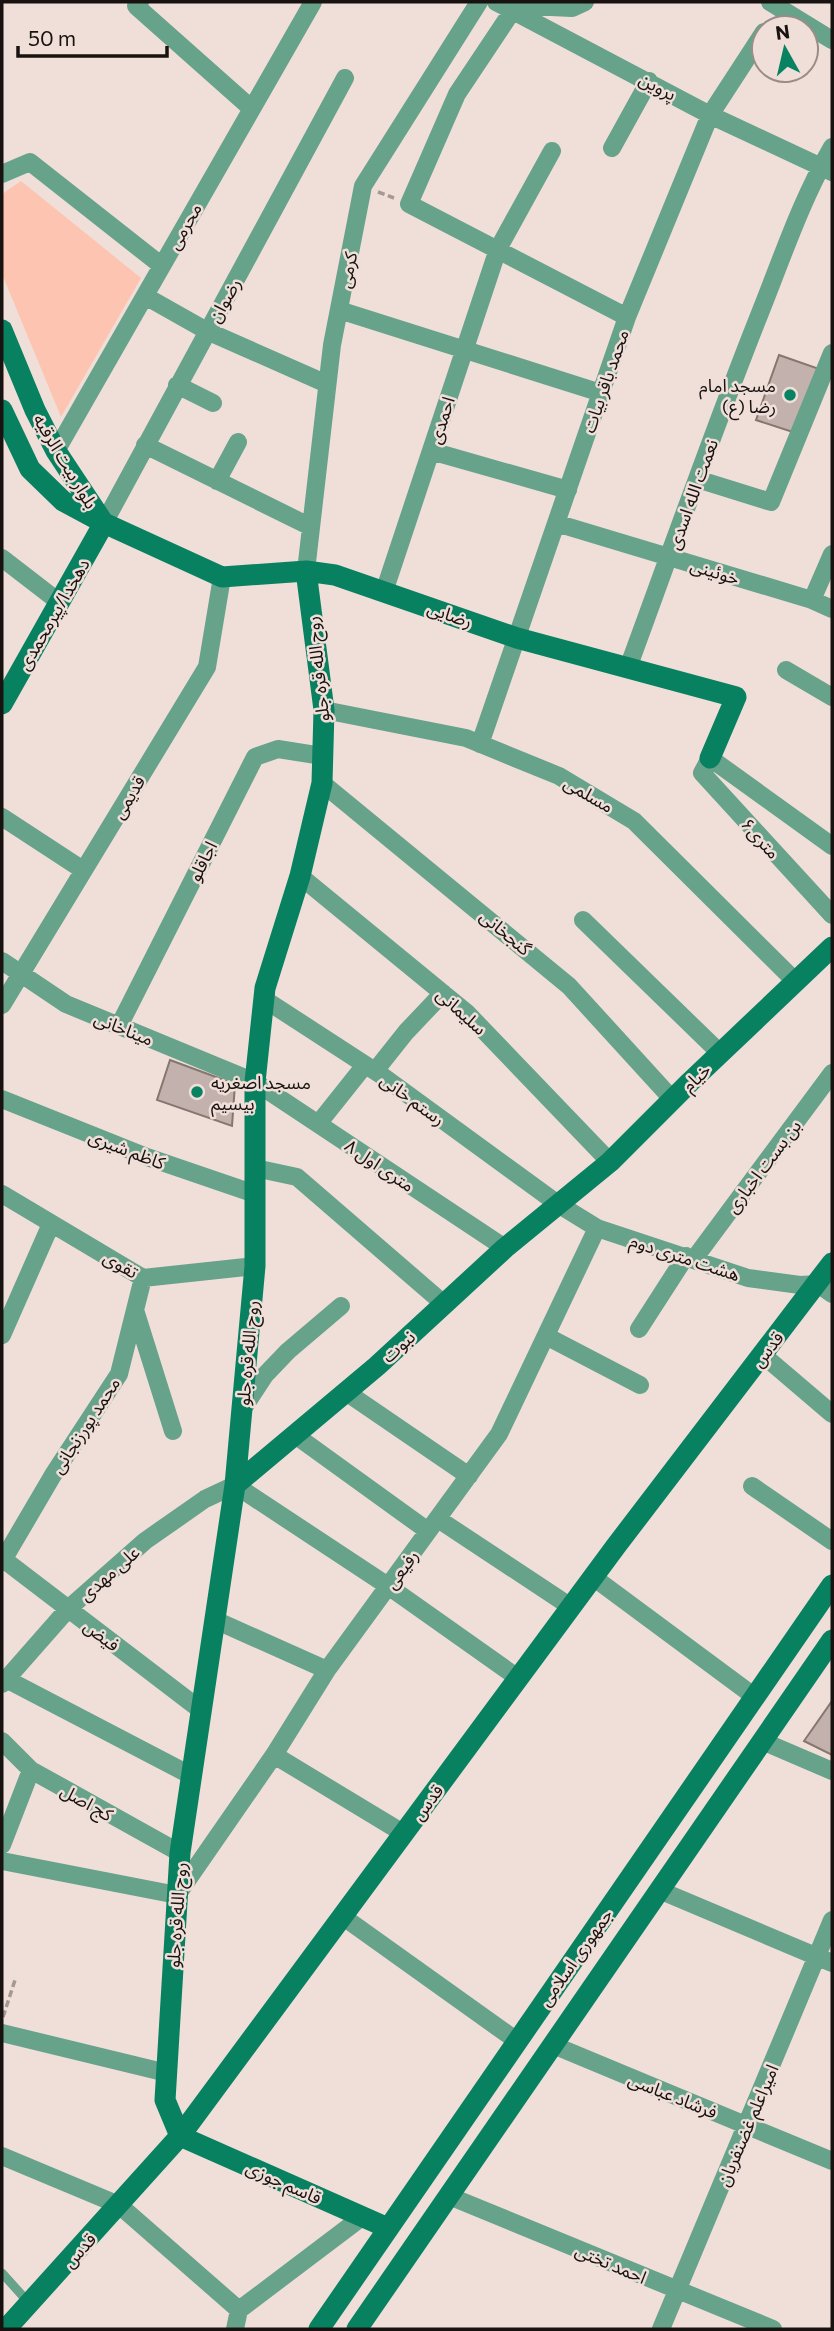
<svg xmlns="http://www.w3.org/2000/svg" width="834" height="2331" font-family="Commissioner,'Noto Sans Arabic',sans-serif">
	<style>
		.green { fill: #fdc5b1 }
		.building { fill: #c2b1ac; stroke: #857670; stroke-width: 2 }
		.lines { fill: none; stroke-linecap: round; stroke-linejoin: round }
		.path { stroke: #a69894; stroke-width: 3.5; stroke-dasharray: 7 3.5; stroke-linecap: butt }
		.lane { stroke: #67a28b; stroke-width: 9 }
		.street { stroke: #67a28b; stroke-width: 18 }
		.secondary { stroke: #088161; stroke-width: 21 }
		.poi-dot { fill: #088261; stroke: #f0dfd9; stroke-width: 2.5 }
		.labels { text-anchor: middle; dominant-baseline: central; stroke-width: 5; stroke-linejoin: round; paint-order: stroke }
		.street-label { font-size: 18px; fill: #181210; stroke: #f0dfd9 }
		.poi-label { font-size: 18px; fill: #181210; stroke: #f0dfd9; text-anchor: end }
	</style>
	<rect width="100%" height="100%" fill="#f0dfd9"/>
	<path class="green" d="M21 181 141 278 61 417 2 274V194Z"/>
	<path class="building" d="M779 355 825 371 799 434 756 420Z
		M170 1060 235 1084 232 1126 157 1100Z
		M832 1701V1755L804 1741Z"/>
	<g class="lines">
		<path class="path" d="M378 192 394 198
			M3 2017 16 1977"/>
		<path class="lane" d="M2 2273 29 2303"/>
		<path class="street" d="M140 2 136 6 252 109
			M496 2 710 115 832 172
			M770 2 832 40
			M509 5 572 8 585 2
			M513 10 457 94 409 204 627 317
			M612 148 649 81
			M2 174 30 162 162 266
			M145 296 207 331 327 384
			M339 310 601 393
			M177 385 213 403
			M145 445 311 527
			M56 451 313 2
			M431 451 568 490
			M697 479 771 502 832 353
			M217 481 238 442
			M104 523 345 78
			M556 523 812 600 832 609
			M2 558 59 602
			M306 571 332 345 363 186 479 2
			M384 592 498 249 552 151
			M812 600 832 554
			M628 668C671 551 712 434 758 318 781 261 801 200 832 147
			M786 670 832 697
			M324 710 466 738 559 776 634 821 796 982
			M480 744 627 317 710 115 764 32
			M322 783 569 986 673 1100
			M2 817 83 870
			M832 846 710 758 702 773 832 915
			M300 876 467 1013 610 1162
			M583 920 720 1053
			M2 961 66 1004 255 1082 505 1248
			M264 999 381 1075 558 1204 597 1228 748 1278 800 1285 818 1284 832 1294
			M2 1005 207 667 222 577
			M119 1026 255 757 278 749 322 756
			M375 1071 406 1032 443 993
			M2 1099 147 1157 255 1194
			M318 1124 365 1065
			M255 1168 297 1177 444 1304
			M2 1194 143 1278 255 1266
			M694 1259 832 1073
			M135 1310 173 1431
			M639 1329 686 1256
			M2 1335 51 1224
			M546 1336 640 1385
			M763 1355 832 1414
			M346 1392 469 1476
			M242 1410 265 1375 288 1351 341 1306
			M295 1435 428 1531
			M752 1486 832 1541
			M438 1519 571 1607
			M3 1559 202 1711
			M2 1562 53 1475 119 1374 143 1278
			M593 1577 755 1697
			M215 1620 327 1670
			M6 1679 192 1776
			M2 1684 68 1609 145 1541 205 1499 235 1485 388 1586 518 1678
			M2 1741 31 1770 180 1853
			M762 1741 832 1771
			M274 1755 403 1833
			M2 1845 31 1770
			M2 1861 177 1895 274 1755 327 1670 499 1434 597 1228
			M659 1890 832 1963
			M342 1916 517 2041
			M2 2033 167 2073
			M553 2045 832 2161
			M2 2156 119 2205 239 2310
			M449 2196 773 2329
			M235 2329 239 2310 362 2217
			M661 2329 832 1920"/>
		<path class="secondary" d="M2 330 35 410 56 451 103 522
			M2 410 30 469 63 501 104 523 222 577 306 571 335 575 517 638 736 697 710 758
			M2 704 104 523
			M235 1485 377 1366 505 1248 610 1162 690 1082 832 947
			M180 2136 165 2100 180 1853 235 1485 255 1266V1082L265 988 300 876 322 783 324 710 306 571
			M180 2136 388 2228
			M6 2329 180 2136 616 1546 832 1263
			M319 2329 832 1585
			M357 2329 832 1640"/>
	</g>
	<g class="poi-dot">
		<circle cx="790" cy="395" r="7"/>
		<circle cx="197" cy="1092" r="7"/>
	</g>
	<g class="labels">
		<g class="street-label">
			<text transform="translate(658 86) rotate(28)">پروین</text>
			<text transform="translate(184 226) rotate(-60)">محرمی</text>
			<text transform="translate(347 270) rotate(-79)">کرمی</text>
			<text transform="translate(224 300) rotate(-61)">رضوان</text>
			<text transform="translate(605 381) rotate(-71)">محمد باقر بیات</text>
			<text transform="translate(441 420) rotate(-72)">احمدی</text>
			<text transform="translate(66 461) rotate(59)">بلوار بیت الرقیه</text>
			<text transform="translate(692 494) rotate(-70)">نعمت الله اسدی</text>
			<text transform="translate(715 571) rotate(17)">خوئینی</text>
			<text transform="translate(53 614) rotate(-60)">دهخدا/پیرمحمدی</text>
			<text transform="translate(450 614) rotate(19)">رضایی</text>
			<text transform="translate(317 669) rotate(-96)">روح الله قره جلو</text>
			<text transform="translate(589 794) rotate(30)">مسلمی</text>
			<text transform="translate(128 797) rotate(-59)">قدیمی</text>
			<text transform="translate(761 838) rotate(48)">۶متری</text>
			<text transform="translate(202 861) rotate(-63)">اجاقلو</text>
			<text transform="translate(506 932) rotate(40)">گنجخانی</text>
			<text transform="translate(462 1011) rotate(42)">سلیمانی</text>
			<text transform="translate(124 1028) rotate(22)">میناخانی</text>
			<text transform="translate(696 1077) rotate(-44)">خیام</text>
			<text transform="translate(413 1099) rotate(36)">رستم خانی</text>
			<text transform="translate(127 1149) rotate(21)">کاظم شیری</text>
			<text transform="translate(380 1165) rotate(34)">۸ متری اول</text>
			<text transform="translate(763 1166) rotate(-53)">بن بست اخباری</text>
			<text transform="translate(685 1257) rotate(18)">هشت متری دوم</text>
			<text transform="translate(121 1264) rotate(30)">تقوی</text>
			<text transform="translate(398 1346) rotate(-43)">نبوت</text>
			<text transform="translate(767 1349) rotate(-52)">قدس</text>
			<text transform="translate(247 1353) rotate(-85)">روح الله قره جلو</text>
			<text transform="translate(85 1425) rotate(-57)">محمد پورزنجانی</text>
			<text transform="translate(401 1569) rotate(-54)">رفیعی</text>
			<text transform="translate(109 1573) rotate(-41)">علی مهدی</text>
			<text transform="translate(102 1635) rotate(37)">فیض</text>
			<text transform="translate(87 1802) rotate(29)">کج اصل</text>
			<text transform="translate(427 1802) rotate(-53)">قدس</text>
			<text transform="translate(176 1915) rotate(-86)">روح الله قره جلو</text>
			<text transform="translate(575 1957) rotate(-55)">جمهوری اسلامی</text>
			<text transform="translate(673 2095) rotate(22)">فرشاد عباسی</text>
			<text transform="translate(747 2125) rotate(-67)">امیراعلم غضنفریان</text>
			<text transform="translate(284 2182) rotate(24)">قاسم جوزی</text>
			<text transform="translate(79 2250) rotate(-48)">قدس</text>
			<text transform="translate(611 2263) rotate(23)">احمد تختی</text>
		</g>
		<g class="poi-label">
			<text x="776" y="385">مسجد امام<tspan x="776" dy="21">رضا (ع)</tspan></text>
			<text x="211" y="1082" text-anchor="start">مسجد اصغریه<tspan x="211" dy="21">بیسیم</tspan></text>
		</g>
	</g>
	<rect width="834" height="2331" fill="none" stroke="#181210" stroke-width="7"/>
	<g transform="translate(785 49) rotate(352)"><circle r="33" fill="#f0dfd9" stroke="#9a8d89" stroke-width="2"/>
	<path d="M0-5L12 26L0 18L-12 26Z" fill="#088261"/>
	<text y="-10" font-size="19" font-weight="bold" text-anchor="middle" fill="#181210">N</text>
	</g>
	<path d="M18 46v10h149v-10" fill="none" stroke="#181210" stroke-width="3.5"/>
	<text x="28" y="46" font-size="21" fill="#181210" stroke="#f0dfd9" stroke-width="5" paint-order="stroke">50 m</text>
</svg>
